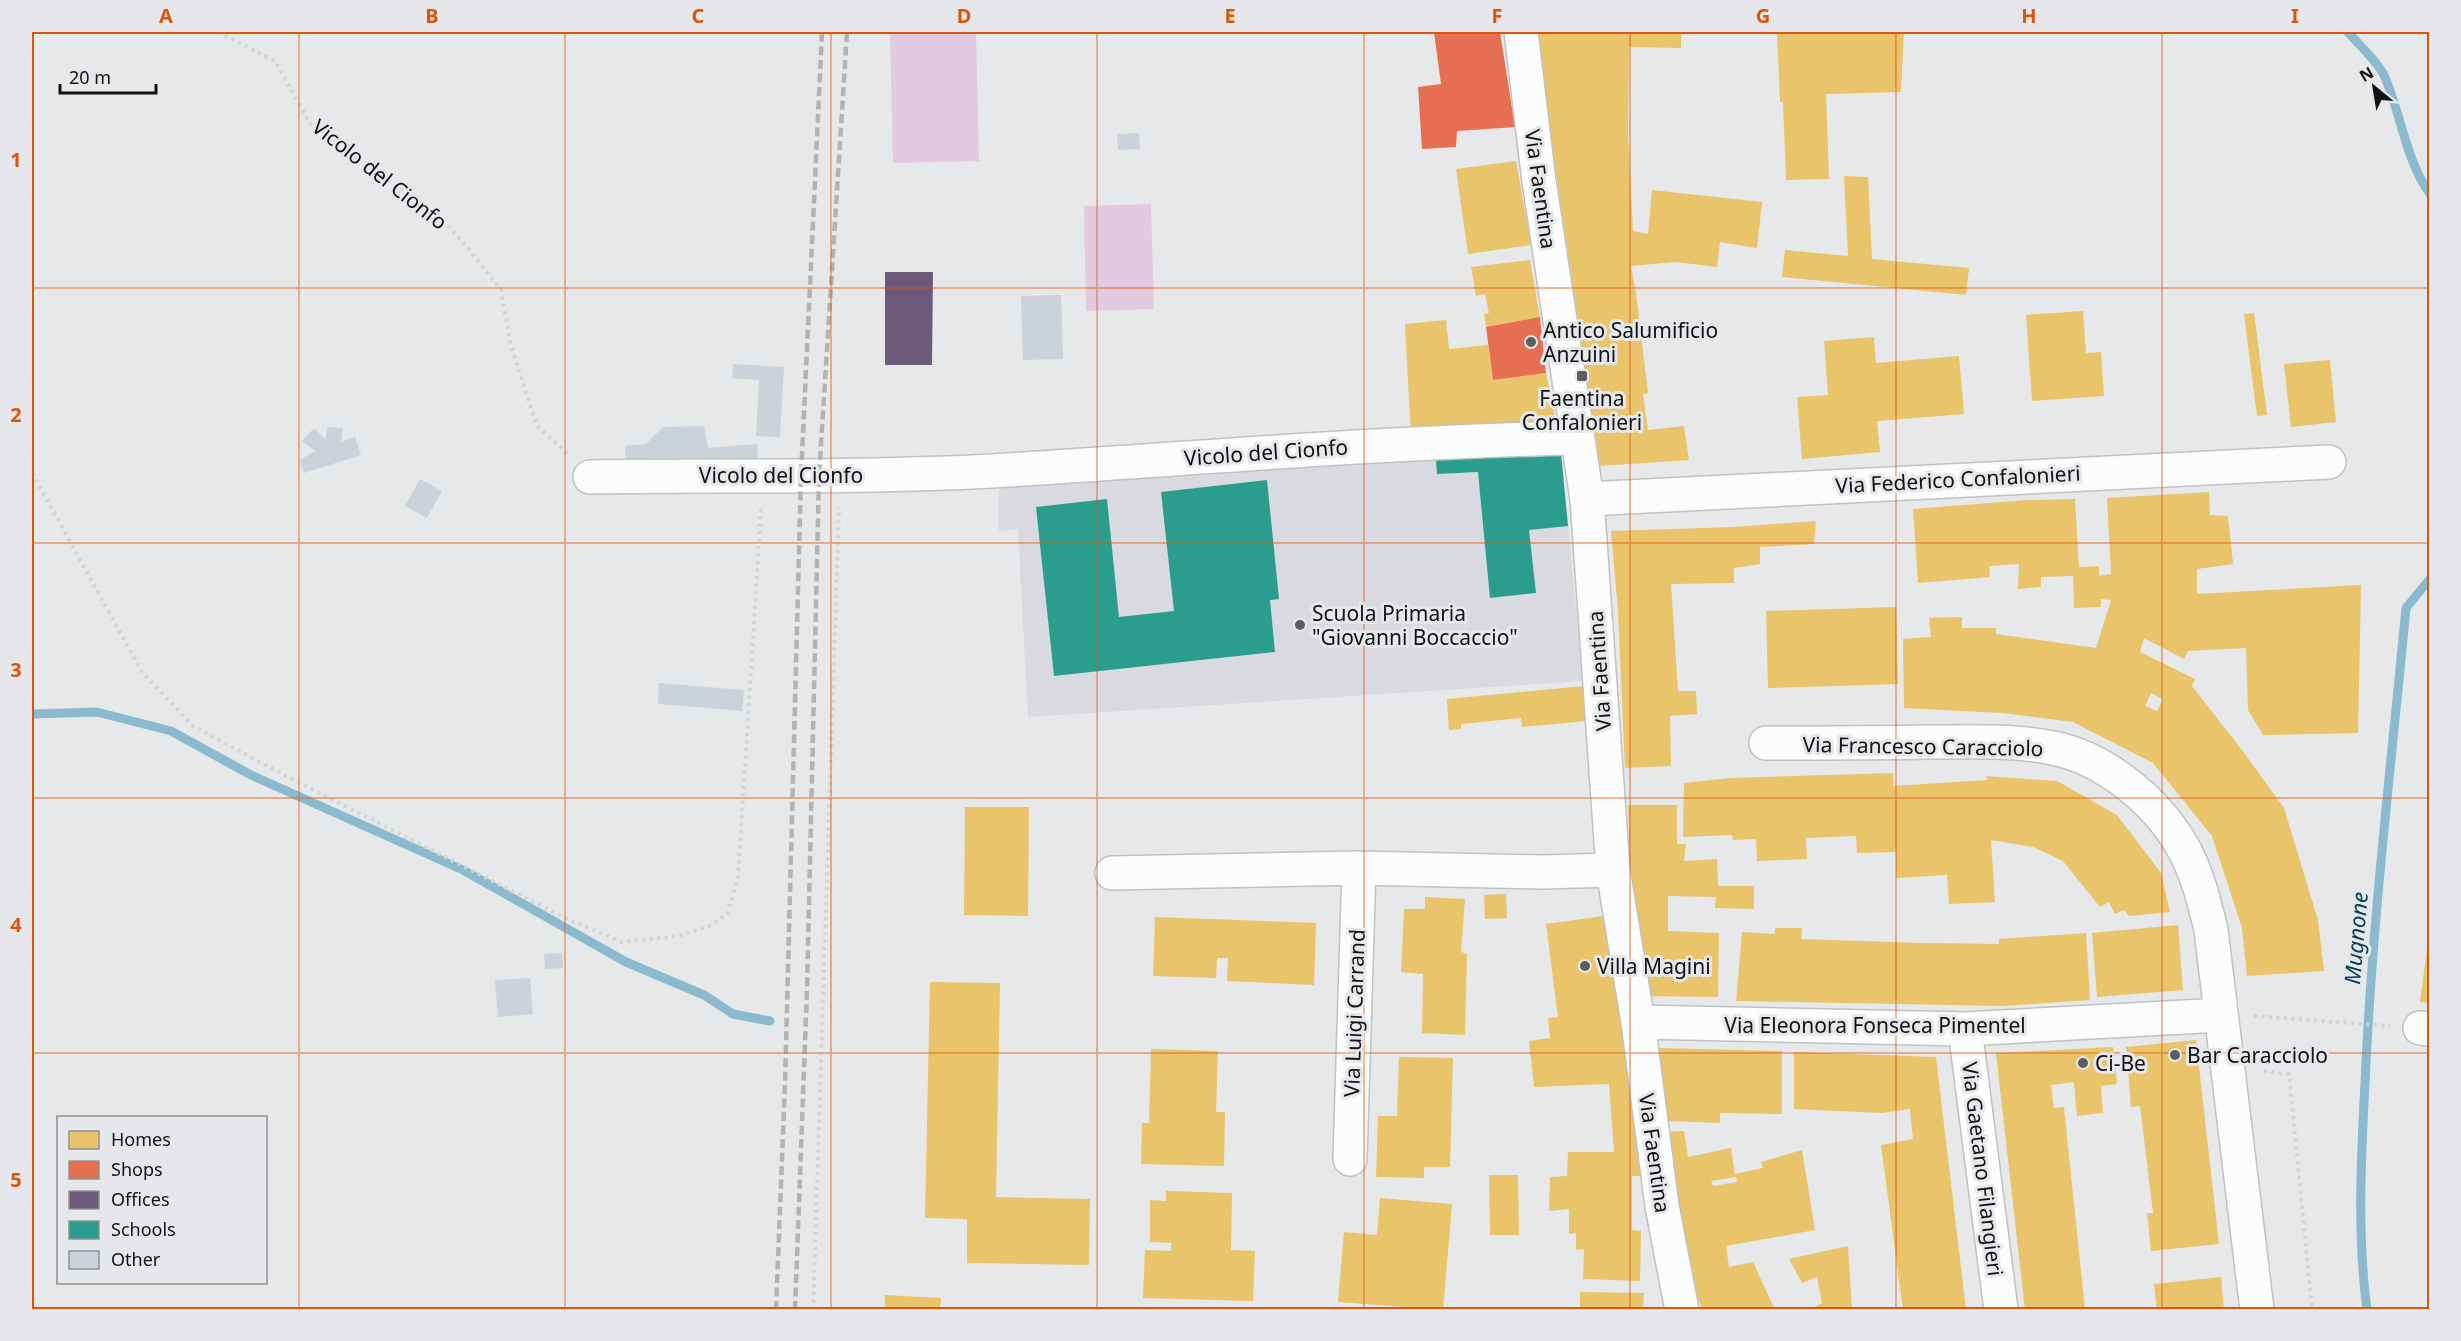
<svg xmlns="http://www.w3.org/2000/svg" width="2461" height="1341" font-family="'Noto Sans',sans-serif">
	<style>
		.built { fill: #d9dae0 }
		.green { fill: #e2cae0 }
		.homes { fill: #e9c46a; fill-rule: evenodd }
		.shops { fill: #e76f51 }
		.offices { fill: #6d597a }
		.schools { fill: #2a9d8f }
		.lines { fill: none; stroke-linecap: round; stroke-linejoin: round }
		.stream { stroke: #8bb9cd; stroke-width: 9 }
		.building { fill: #cbd2d9 }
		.minor-casing { stroke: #c0c1c2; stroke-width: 36 }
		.tertiary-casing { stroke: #c0c1c2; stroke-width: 36 }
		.path { stroke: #d3d4d4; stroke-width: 4; stroke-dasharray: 3 4.5; stroke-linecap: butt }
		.minor { stroke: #fbfcfc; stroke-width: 33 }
		.tertiary { stroke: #fbfcfc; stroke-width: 33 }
		.rail { stroke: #b3b3b4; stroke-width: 4.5; stroke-dasharray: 9 4.5; stroke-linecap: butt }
		.grid { fill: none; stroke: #dd550c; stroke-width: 1.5; stroke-opacity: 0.55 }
		.poi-dot { fill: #5d5d5f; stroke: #e6e7ea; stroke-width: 2 }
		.labels { text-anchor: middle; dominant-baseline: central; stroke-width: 6; stroke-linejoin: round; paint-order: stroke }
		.street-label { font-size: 21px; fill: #121214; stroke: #e6e7ea }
		.poi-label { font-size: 21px; fill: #121214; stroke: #e6e7ea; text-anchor: start }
		.water-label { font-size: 22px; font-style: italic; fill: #064055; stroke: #e6e7ea }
		.neatline { fill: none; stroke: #dd550c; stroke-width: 2 }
		.grid-label { font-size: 20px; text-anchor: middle; font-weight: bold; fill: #dd550c }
	</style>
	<rect width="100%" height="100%" fill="#e7e8e9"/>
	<path class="built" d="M1560 442 1583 681 1028 717 1018 529 999 531V484Z"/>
	<path class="green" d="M890 32H976L979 161 893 163Z
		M1151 204 1154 309 1086 311 1084 206Z"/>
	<path class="homes" d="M1538 32H1681V48L1629 47 1628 133 1633 231 1648 234 1652 190 1762 202 1757 248 1720 242 1717 267 1676 262 1631 266 1636 293 1648 393 1643 394 1648 430 1684 426 1689 460 1600 466 1551 139Z
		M1777 32H1904L1901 92 1826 94 1829 179 1786 180 1783 102H1780Z
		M1516 161 1531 245 1468 254 1456 169Z
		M1844 176 1868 177 1872 259 1969 268 1966 295 1782 277 1785 250 1848 256Z
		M1530 260 1540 317 1486 327 1484 314 1489 313 1485 294 1476 296 1471 267Z
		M2083 311 2086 353 2101 352 2104 396 2032 401 2026 315Z
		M2254 313 2267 415 2257 416 2244 314Z
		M1446 320 1449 349 1488 345 1493 380 1546 373 1554 413 1556 433 1411 438 1405 324Z
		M1874 337 1876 363 1959 356 1964 414 1877 421 1880 452 1802 459 1797 397 1828 395 1824 341Z
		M2330 360 2336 422 2291 427 2284 364Z
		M2209 492 2210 515 2228 516 2233 564 2197 569V594L2361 585 2358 733 2263 735 2248 710 2246 648 2188 651 2184 659 2144 638 2140 652 2195 679 2192 686 2245 754 2284 808 2318 920 2324 971 2247 976 2242 928 2212 836 2153 763 2073 722 2002 713 1904 708 1903 639 1931 637 1929 618 1962 617V628H1996V634L2096 648 2111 600 2101 599V607L2074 608 2073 576 2041 577V587L2018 589 2019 564 1989 566 1990 577 1918 583 1913 509 2027 500 2075 499 2079 567 2099 566V576L2111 574 2107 498ZM2151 693 2163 699 2157 711 2145 706Z
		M1816 521 1814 544 1760 547V564L1734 568V583L1671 584 1678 691H1696L1697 714 1670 716 1671 766 1625 768 1618 610 1611 531 1733 527Z
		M1896 607 1898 684 1768 688 1766 611Z
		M1584 686 1587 721 1522 727 1521 718 1461 724V729L1449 730 1447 699Z
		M1893 773V786L1988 780 1986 776 2057 781 2117 815 2161 873 2170 912 2129 916 2124 910 2115 914 2109 902 2100 907 2063 861 2033 847 1991 840 1995 902 1949 904 1947 875 1896 878V852L1857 853 1856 836 1806 838 1807 859 1757 861 1756 839 1733 840 1732 835 1683 837 1684 783 1731 778Z
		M1628 805H1677V844H1686L1684 861 1717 859 1718 886H1754V909L1715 908 1716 897 1668 896V931L1719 933 1718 997 1642 996 1631 895Z
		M965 807H1029L1028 916 964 915Z
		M1506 894 1507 918 1485 919 1484 895Z
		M1425 897 1465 899 1461 952 1467 954 1465 1035 1422 1033 1423 974 1401 972 1404 909H1425Z
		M1611 915 1648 1176H1632V1230L1641 1231 1640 1281 1583 1279 1584 1249 1576 1250V1233L1569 1234V1209L1549 1211 1550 1177 1567 1176 1568 1152H1614L1609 1084 1534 1087 1529 1041 1550 1038 1548 1018 1558 1017 1546 924Z
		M1155 917 1316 923 1314 985 1227 981 1228 958H1217L1216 978 1153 976Z
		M2178 925 2183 990 2097 997 2092 933Z
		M1775 928H1802L1801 939 1924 943 1999 944V939L2086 933 2090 1000 2004 1006 1736 1001 1742 932 1775 934Z
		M2428 941H2430V1003L2420 1002Z
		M930 982 1000 983 996 1197 1090 1199 1089 1265 967 1263V1219L925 1218Z
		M2196 1040 2219 1244 2151 1251 2147 1213H2153L2140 1106 2131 1107 2126 1047Z
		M2113 1047 2117 1084 2101 1086 2103 1113 2077 1116 2074 1082 2051 1085 2054 1108 2064 1107 2085 1310H2025L1996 1053Z
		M1658 1048 1782 1051V1114L1720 1113V1123L1667 1121Z
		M1151 1049 1218 1051 1216 1112H1225L1224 1166 1141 1164 1142 1123H1149Z
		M1794 1052 1936 1057 1966 1310H1903L1881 1145 1913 1139 1910 1109 1882 1113 1794 1109Z
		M1399 1057 1453 1058 1450 1167H1424V1178L1376 1177 1378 1116H1397Z
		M1684 1131 1688 1157 1731 1148 1735 1174 1763 1168 1761 1162 1802 1150 1815 1230 1726 1246 1729 1267 1753 1262 1775 1310H1703L1687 1275 1665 1132ZM1736 1177 1737 1182 1713 1186 1711 1181Z
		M1489 1175H1518L1519 1235H1490Z
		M1166 1191 1232 1193 1231 1250 1255 1251 1253 1301 1143 1298 1145 1250 1171 1251V1243L1150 1242V1200L1166 1201Z
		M1380 1198 1452 1204 1443 1310 1338 1302 1344 1232 1377 1235Z
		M1848 1246 1852 1310H1809L1822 1303 1817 1277 1802 1283 1789 1259Z
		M2221 1277 2224 1310H2157L2154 1284Z
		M1580 1292 1644 1293 1643 1310H1580Z
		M885 1295 941 1298 940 1310H885Z"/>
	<path class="shops" d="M1434 32H1500L1515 127 1457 131 1456 147 1422 149 1418 87 1441 84Z
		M1540 317 1546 373 1493 380 1486 327Z"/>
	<path class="offices" d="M885 272H933L932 365H885Z"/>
	<path class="schools" d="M1560 442 1568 526 1529 530 1536 593 1490 598 1478 472 1437 474 1435 447Z
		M1267 480 1279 599 1270 600 1275 652 1054 676 1036 507 1107 499 1119 617 1174 611 1161 492Z"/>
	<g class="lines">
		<path class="stream" d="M2348 32C2359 45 2376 60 2384 75 2401 113 2405 159 2430 194
			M32 714 97 712 171 731 251 775 463 870 626 962 704 995 733 1014 770 1021
			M2367 1310C2357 1235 2361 1158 2365 1083 2372 924 2391 766 2406 608L2430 579"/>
	</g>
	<path class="building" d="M1139 133 1140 149 1118 150 1117 134Z
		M1061 295 1063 359 1023 360 1021 296Z
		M733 364 784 367 780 437 756 436 759 380 732 378Z
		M704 426 708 448 758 444 757 459 626 469 625 446 646 444 663 427Z
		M328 427 343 428 341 442 355 437 361 455 304 473 300 460 315 451 302 441 314 428 325 439Z
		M420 479 442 491 427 518 405 506Z
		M659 683 744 690 742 711 658 704Z
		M562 953 563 968 545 969 544 954Z
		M530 978 533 1014 498 1017 495 980Z"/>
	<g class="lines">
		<defs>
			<path id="minor" d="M590 477C724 475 858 478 992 471 1187 459 1382 442 1577 438
				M1587 499 2329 462
				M1766 743C1821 743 1876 743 1931 742 1971 742 2013 740 2053 748 2104 758 2155 800 2181 844 2197 871 2204 901 2211 930L2257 1310
				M1112 873 1359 868 1542 872 1613 870
				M1638 1022 1965 1029 2221 1015
				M2420 1028 2430 1029
				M1965 1029 2001 1310
				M1350 1159 1359 868"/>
			<path id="tertiary" d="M1521 32 1539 181 1587 499 1613 870 1638 1022 1662 1206 1682 1310"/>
		</defs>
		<use href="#minor" class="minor-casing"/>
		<use href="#tertiary" class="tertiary-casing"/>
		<path class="path" d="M218 32 275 61 311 125 440 217 468 248 501 290 511 346 537 426 569 455
			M32 473 142 672 193 726 286 776 565 918 622 942 678 936 709 926 727 914 738 879 761 509
			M2254 1016 2390 1026
			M2264 1071 2289 1074 2312 1310
			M813 1310 839 507"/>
		<use href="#minor" class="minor"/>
		<use href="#tertiary" class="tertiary"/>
		<path class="rail" d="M776 1310 785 1083 801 476 822 32
			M795 1310 807 989 819 476 847 32"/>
	</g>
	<path class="grid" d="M299 32V1310M565 32V1310M831 32V1310M1097 32V1310M1364 32V1310M1630 32V1310M1896 32V1310M2162 32V1310M32 288H2430M32 543H2430M32 798H2430M32 1053H2430"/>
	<g class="poi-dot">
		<circle cx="1531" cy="342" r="6"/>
		<rect x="1576" y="370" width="12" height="12" rx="3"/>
		<circle cx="1300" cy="625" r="6"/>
		<circle cx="1585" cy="966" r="6"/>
		<circle cx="2175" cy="1055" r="6"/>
		<circle cx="2083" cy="1063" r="6"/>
	</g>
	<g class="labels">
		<g class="street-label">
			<text transform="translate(380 174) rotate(38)">Vicolo del Cionfo</text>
			<text transform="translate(1541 189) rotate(82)">Via Faentina</text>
			<text transform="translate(1266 452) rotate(-4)">Vicolo del Cionfo</text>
			<text x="781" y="475">Vicolo del Cionfo</text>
			<text transform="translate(1958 479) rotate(-3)">Via Federico Confalonieri</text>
			<text transform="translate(1599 671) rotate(-94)">Via Faentina</text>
			<text transform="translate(1923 746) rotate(1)">Via Francesco Caracciolo</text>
			<text transform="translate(1354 1013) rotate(-88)">Via Luigi Carrand</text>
			<text x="1875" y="1025">Via Eleonora Fonseca Pimentel</text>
			<text transform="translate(1655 1153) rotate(82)">Via Faentina</text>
			<text transform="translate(1983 1169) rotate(83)">Via Gaetano Filangieri</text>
		</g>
		<g class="poi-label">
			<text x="1543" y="330">Antico Salumificio<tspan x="1543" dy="24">Anzuini</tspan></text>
			<text x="1582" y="398" text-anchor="middle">Faentina<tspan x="1582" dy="24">Confalonieri</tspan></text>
			<text x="1312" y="613">Scuola Primaria<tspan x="1312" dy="24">"Giovanni Boccaccio"</tspan></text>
			<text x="1597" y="966">Villa Magini</text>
			<text x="2187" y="1055">Bar Caracciolo</text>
			<text x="2095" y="1063">Ci-Be</text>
		</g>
		<g class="water-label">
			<text transform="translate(2355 938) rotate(-85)">Mugnone</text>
		</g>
	</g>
	<rect width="2461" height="1341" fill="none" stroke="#e6e7ea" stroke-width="66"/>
	<rect x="57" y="1116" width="210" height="168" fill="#e6e7ea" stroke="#919294" stroke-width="1.5"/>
	<rect x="69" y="1131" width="30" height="18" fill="#e9c46a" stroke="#919294" stroke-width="1.5"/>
	<text x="111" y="1146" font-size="18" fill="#121214">Homes</text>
	<rect x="69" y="1161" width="30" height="18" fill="#e76f51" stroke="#919294" stroke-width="1.5"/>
	<text x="111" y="1176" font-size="18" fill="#121214">Shops</text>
	<rect x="69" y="1191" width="30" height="18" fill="#6d597a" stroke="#919294" stroke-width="1.5"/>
	<text x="111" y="1206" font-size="18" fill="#121214">Offices</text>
	<rect x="69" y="1221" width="30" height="18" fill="#2a9d8f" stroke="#919294" stroke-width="1.5"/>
	<text x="111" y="1236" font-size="18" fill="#121214">Schools</text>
	<rect x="69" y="1251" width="30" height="18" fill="#cbd2d9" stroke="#919294" stroke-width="1.5"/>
	<text x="111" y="1266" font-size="18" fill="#121214">Other</text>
	<g transform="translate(2374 87) rotate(330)" stroke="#e6e7ea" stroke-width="4.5" paint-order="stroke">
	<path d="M0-4.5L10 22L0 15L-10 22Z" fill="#121214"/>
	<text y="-9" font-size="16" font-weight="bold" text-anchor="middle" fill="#121214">N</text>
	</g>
	<path d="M60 84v9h96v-9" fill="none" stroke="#121214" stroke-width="3"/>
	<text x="69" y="84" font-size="18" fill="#121214" stroke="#e6e7ea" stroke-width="4.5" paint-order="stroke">20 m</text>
	<rect x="33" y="33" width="2395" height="1275" class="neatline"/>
	<g class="grid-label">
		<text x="166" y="23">A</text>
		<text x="432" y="23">B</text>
		<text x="698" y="23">C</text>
		<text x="964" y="23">D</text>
		<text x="1230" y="23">E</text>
		<text x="1497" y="23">F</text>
		<text x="1763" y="23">G</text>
		<text x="2029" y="23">H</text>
		<text x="2295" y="23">I</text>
		<text x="16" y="167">1</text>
		<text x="16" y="422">2</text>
		<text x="16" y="677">3</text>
		<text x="16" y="932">4</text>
		<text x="16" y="1187">5</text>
	</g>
</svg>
